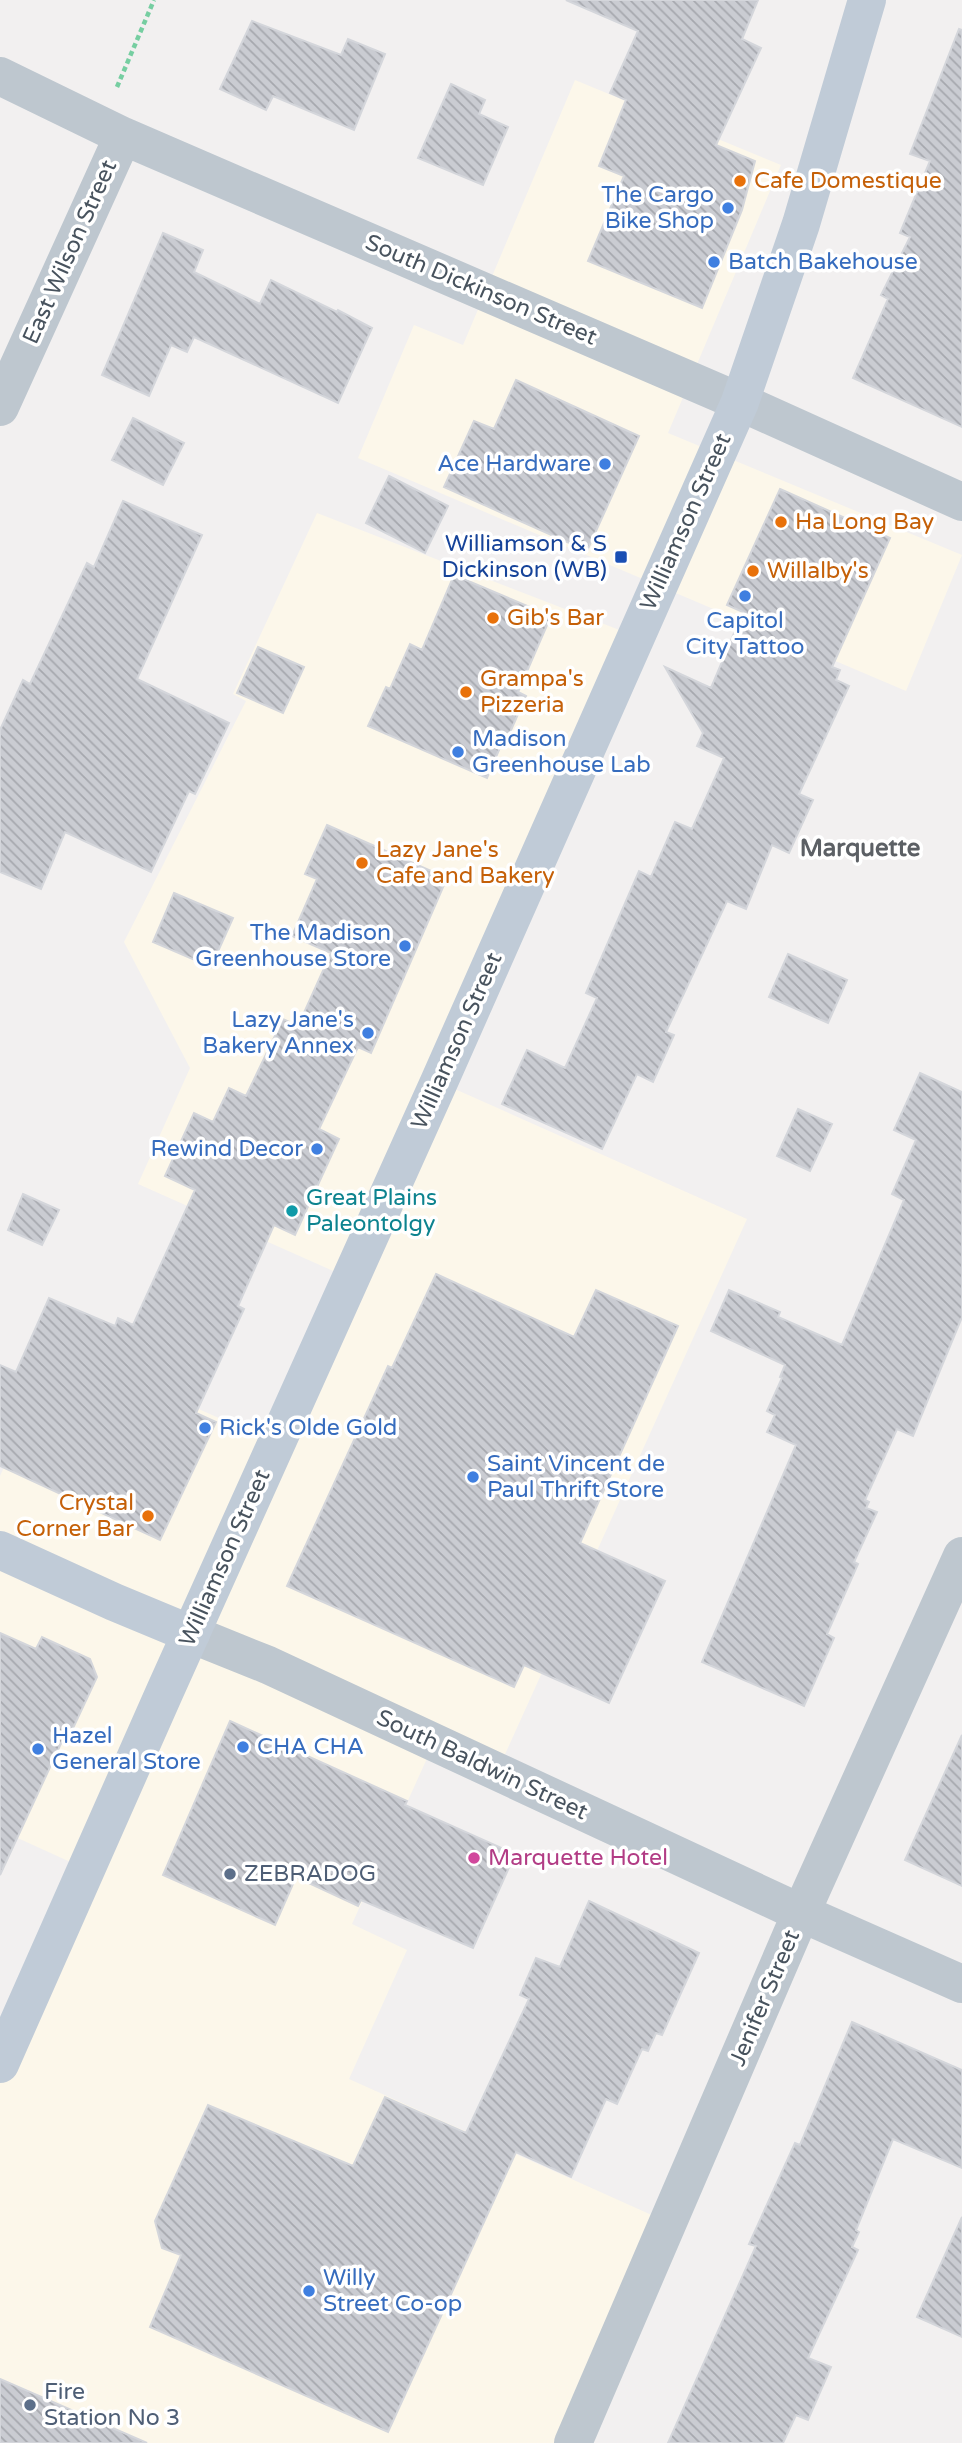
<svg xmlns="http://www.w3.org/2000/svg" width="962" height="2443" font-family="'Varela Round',sans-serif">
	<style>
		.commercial { fill: #fcf7ea }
		.building { fill: url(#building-back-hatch); stroke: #d4d6db; stroke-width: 2 }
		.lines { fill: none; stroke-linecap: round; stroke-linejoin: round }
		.path { stroke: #76cea1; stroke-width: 4.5; stroke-dasharray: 5 3.5; stroke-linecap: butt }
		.street { stroke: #bec7cf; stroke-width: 38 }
		.secondary { stroke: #c0cbd7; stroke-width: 38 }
		.food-dot { fill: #e8710a; stroke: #fff; stroke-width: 2.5 }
		.shop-dot { fill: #3f7fe0; stroke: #fff; stroke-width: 2.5 }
		.transit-dot { fill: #1a4fb4; stroke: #fff; stroke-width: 2.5 }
		.culture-dot { fill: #0f9aa8; stroke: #fff; stroke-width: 2.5 }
		.hotel-dot { fill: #d1479c; stroke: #fff; stroke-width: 2.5 }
		.service-dot { fill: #5c6f8a; stroke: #fff; stroke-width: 2.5 }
		.labels { text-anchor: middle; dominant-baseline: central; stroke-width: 7; stroke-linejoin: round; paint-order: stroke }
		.food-label { font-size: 23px; fill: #c56008; stroke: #fff; text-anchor: start }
		.shop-label { font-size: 23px; fill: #366cbe; stroke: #fff; text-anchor: start }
		.street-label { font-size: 23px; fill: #48535e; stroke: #fff }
		.transit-label { font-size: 23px; fill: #164399; stroke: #fff; text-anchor: end }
		.culture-label { font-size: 23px; fill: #0d838f; stroke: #fff; text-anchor: start }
		.hotel-label { font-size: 23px; fill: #b23c85; stroke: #fff; text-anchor: start }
		.service-label { font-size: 23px; fill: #4e5e75; stroke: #fff; text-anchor: start }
		.neighbourhood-label { font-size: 24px; font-weight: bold; fill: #5c6065; stroke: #fff }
	</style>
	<defs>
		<pattern id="building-back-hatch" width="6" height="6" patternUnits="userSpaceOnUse" patternTransform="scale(1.75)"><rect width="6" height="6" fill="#caccd2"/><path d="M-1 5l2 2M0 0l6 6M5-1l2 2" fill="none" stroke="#a6a8ae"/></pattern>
	</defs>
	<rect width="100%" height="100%" fill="#f2f0f0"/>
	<path class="commercial" d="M575 80 781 165 668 433 962 555 906 691 358 458 414 325 463 345Z
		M317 513 635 636 439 1082 747 1219 497 1772 434 1743 352 1924 407 1950 349 2079 665 2221 564 2443H0V2064L88 1870 0 1830V1476L59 1347 275 1443 349 1278 138 1184 190 1068 124 942 246 701 233 694Z"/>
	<path class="building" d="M566 0H758L742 39 761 48 716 145 755 161 742 210 702 308 588 261 624 176 599 166 626 100 610 93 638 31Z
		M252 21 341 55 348 39 385 54 354 130 273 96 266 110 220 89Z
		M959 29 962 30V427L853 378 888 299 881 295 910 237 900 233 930 161 910 154Z
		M451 84 485 100 479 114 508 127 483 185 418 158Z
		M163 233 203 250 194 272 260 304 271 280 337 312 338 310 372 328 338 403 194 337 187 352 171 345 149 396 102 375Z
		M516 380 639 436 587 551 444 487 474 421 494 429Z
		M133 418 184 443 163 485 112 460Z
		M389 476 448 506 425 553 366 523Z
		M780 489 890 538 832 667 840 670 836 680 849 686 799 794 813 800 789 853 772 845 746 909 727 901 666 1032 674 1035 653 1082 637 1074 602 1149 502 1104 527 1050 565 1068 597 998 586 993 639 871 651 877 675 822 692 829 724 758 697 746 703 733 665 667 711 688 743 612 727 605Z
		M123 501 202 535 137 679 229 723 195 794 189 791 151 872 65 832 41 889 0 872V730L23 680 30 684 87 563 94 567Z
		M454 575 551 616 518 692 526 696 508 737 505 736 487 778 368 726 386 687 390 689 410 644 422 650Z
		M258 647 304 667 283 713 237 693Z
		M327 825 447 878 371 1053 358 1047 319 1129 339 1139 295 1235 274 1225 238 1306 244 1309 196 1413 216 1422 160 1540 0 1466V1365L16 1372 49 1298 115 1326 118 1318 133 1325 195 1190 165 1176 194 1113 213 1122 229 1088 246 1096 283 1019 298 1026 331 953 292 936 317 879 305 874Z
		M174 893 233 918 211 967 153 942Z
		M788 954 847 980 828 1023 769 997Z
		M920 1073 962 1092V1317L913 1436 897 1429 865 1500 869 1502 866 1508 877 1512 854 1562 858 1564 827 1634 834 1638 804 1706 702 1662 796 1445 767 1432 775 1415 767 1411 782 1378 780 1377 785 1365 711 1331 729 1290 780 1312 778 1317 842 1345 904 1200 892 1194 916 1140 894 1130Z
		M798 1109 832 1124 810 1171 777 1156Z
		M23 1194 59 1210 42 1245 8 1230Z
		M436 1274 574 1337 596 1290 678 1326 580 1543 665 1581 609 1703 524 1665 514 1687 287 1586 388 1366 392 1368Z
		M0 1633 36 1649 42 1637 90 1659 97 1677 68 1739 64 1737 0 1875Z
		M230 1721 407 1801 405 1805 515 1854 473 1948 361 1900 358 1906 296 1877 275 1925 163 1875Z
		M962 1735V1886L905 1860Z
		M589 1901 699 1953 662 2035 656 2033 648 2051 642 2049 617 2104 606 2099 571 2177 516 2152 388 2432 150 2327 181 2255 162 2248 155 2221 208 2105 353 2166 385 2097 466 2133 529 1999 520 1995 536 1958 560 1967Z
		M852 2022 962 2070V2168L893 2139 856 2230 859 2232 852 2247 858 2250 808 2358 831 2367 808 2420 796 2415 783 2443H668L756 2246 749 2244 795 2143 800 2145Z
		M962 2217V2337L917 2317Z
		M0 2379 147 2443H0Z"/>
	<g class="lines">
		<path class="path" d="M117 87 154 0"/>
		<path class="street" d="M0 76 123 136 740 402 962 502
			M0 407 123 136
			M191 1634 268 1665 801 1913 962 1984
			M573 2443 801 1913 962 1556"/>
		<path class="secondary" d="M0 1550 114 1602 191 1634
			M0 2064 165 1691 439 1082 740 402 801 224 867 0"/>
	</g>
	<g class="food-dot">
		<circle cx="740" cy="181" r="7"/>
		<circle cx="781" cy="522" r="7"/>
		<circle cx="753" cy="571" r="7"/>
		<circle cx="493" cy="618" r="7"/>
		<circle cx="466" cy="692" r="7"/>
		<circle cx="362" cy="863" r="7"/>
		<circle cx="148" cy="1516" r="7"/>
	</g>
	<g class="shop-dot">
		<circle cx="728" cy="208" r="7"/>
		<circle cx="714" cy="262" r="7"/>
		<circle cx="605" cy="464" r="7"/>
		<circle cx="745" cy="596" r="7"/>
		<circle cx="458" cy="752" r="7"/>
		<circle cx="405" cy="946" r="7"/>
		<circle cx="368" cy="1033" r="7"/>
		<circle cx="317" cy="1149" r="7"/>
		<circle cx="205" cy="1428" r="7"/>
		<circle cx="473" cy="1477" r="7"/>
		<circle cx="243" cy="1747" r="7"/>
		<circle cx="38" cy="1749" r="7"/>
		<circle cx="309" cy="2291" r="7"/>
	</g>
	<rect class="transit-dot" x="614" y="550" width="14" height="14" rx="3.5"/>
	<circle class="culture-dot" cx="292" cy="1211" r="7"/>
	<circle class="hotel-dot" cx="474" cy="1858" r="7"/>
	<g class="service-dot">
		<circle cx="230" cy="1874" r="7"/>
		<circle cx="30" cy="2405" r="7"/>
	</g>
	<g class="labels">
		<g class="food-label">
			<text x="754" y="181">Cafe Domestique</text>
			<text x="795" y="522">Ha Long Bay</text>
			<text x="767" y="571">Willalby's</text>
			<text x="507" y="618">Gib's Bar</text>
			<text x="480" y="679">Grampa's<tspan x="480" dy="26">Pizzeria</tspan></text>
			<text x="376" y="850">Lazy Jane's<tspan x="376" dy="26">Cafe and Bakery</tspan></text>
			<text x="134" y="1503" text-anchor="end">Crystal<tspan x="134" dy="26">Corner Bar</tspan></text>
		</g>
		<g class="shop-label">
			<text x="714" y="195" text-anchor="end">The Cargo<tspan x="714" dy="26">Bike Shop</tspan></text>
			<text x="728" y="262">Batch Bakehouse</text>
			<text x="591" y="464" text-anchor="end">Ace Hardware</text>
			<text x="745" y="621" text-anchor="middle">Capitol<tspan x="745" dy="26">City Tattoo</tspan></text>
			<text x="472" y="739">Madison<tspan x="472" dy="26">Greenhouse Lab</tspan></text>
			<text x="391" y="933" text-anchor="end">The Madison<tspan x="391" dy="26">Greenhouse Store</tspan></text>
			<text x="354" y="1020" text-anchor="end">Lazy Jane's<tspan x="354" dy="26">Bakery Annex</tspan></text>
			<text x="303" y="1149" text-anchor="end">Rewind Decor</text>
			<text x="219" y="1428">Rick's Olde Gold</text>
			<text x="487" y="1464">Saint Vincent de<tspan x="487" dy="26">Paul Thrift Store</tspan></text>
			<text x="52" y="1736">Hazel<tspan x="52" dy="26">General Store</tspan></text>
			<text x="257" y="1747">CHA CHA</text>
			<text x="323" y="2278">Willy<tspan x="323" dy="26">Street Co-op</tspan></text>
		</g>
		<g class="street-label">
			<text transform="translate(70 252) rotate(-66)">East Wilson Street</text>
			<text transform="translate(481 290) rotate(23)">South Dickinson Street</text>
			<text transform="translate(686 522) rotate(-66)">Williamson Street</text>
			<text transform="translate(457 1041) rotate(-66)">Williamson Street</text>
			<text transform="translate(225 1558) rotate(-66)">Williamson Street</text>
			<text transform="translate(482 1765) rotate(25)">South Baldwin Street</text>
			<text transform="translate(765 1998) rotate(-67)">Jenifer Street</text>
		</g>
		<g class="transit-label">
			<text x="607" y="544">Williamson &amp; S<tspan x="607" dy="26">Dickinson (WB)</tspan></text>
		</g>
		<g class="culture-label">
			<text x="306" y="1198">Great Plains<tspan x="306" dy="26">Paleontolgy</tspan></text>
		</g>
		<g class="hotel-label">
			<text x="488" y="1858">Marquette Hotel</text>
		</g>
		<g class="service-label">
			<text x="244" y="1874">ZEBRADOG</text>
			<text x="44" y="2392">Fire<tspan x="44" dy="26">Station No 3</tspan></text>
		</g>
		<g class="neighbourhood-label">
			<text x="860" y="848">Marquette</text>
		</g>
	</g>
</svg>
